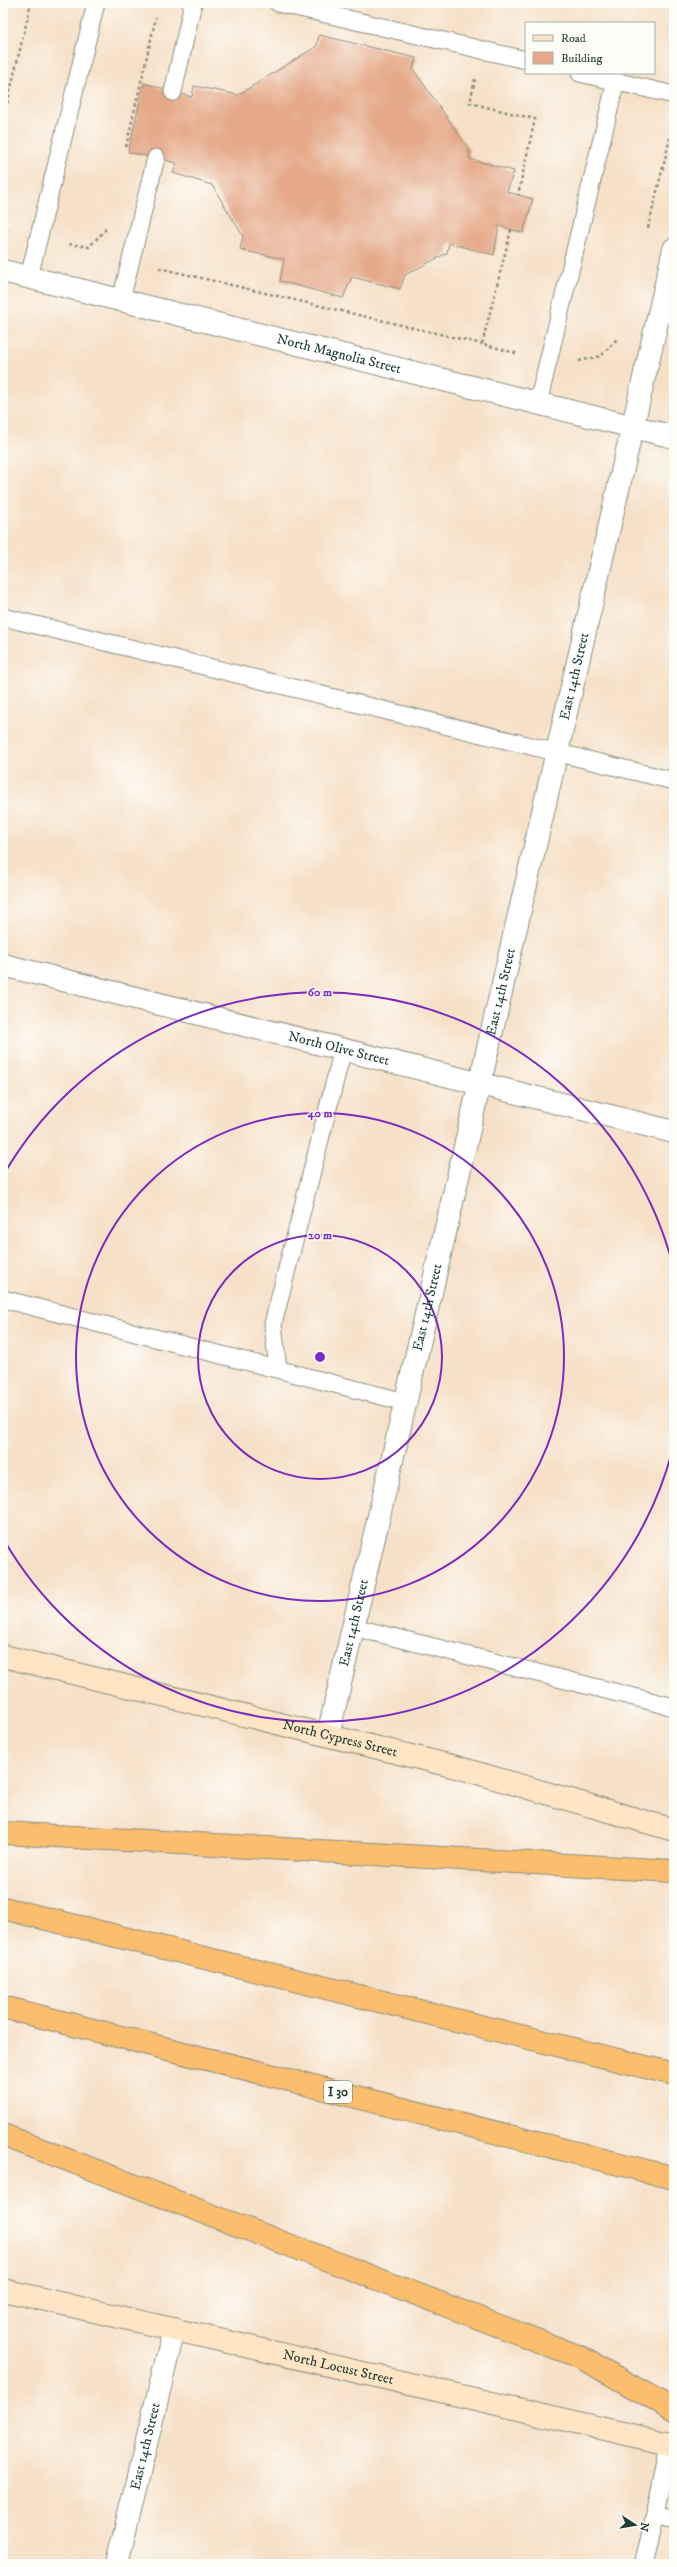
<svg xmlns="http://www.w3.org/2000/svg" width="677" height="2567" font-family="'IM FELL DW Pica',serif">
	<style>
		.building { fill: #e5a888 }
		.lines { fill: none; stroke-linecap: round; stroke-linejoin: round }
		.service-casing { stroke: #8a8e7e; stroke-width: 19 }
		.minor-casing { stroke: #8a8e7e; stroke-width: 24 }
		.secondary-casing { stroke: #8a8e7e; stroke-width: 24 }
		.motorway-casing { stroke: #8a8e7e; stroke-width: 24 }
		.path { stroke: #8a8e7e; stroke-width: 2.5; stroke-dasharray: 3 3; stroke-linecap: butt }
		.service { stroke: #fff; stroke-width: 17 }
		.minor { stroke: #fff; stroke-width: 22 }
		.secondary { stroke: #fde5c5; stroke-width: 22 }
		.motorway { stroke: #fbbe6e; stroke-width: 22 }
		.ring { fill: none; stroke: #7b2cbf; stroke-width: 2 }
		.labels { text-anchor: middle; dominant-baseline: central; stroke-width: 3; stroke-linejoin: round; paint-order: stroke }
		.shield { fill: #fdfcf7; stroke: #62766e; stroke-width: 1 }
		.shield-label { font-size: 13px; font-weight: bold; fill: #1f3d34 }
		.street-label { font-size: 14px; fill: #1f3d34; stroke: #fdfcf7 }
		.centre { fill: #7b2cbf; stroke: #fdfcf7; stroke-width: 2 }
		.ring-label { font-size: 12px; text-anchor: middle; font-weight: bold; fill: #7b2cbf; stroke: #fdfcf7; stroke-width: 3; stroke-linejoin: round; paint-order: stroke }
	</style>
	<rect width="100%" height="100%" fill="#fdfcf7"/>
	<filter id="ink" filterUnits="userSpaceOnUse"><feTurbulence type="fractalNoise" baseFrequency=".025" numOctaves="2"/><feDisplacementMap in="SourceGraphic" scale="8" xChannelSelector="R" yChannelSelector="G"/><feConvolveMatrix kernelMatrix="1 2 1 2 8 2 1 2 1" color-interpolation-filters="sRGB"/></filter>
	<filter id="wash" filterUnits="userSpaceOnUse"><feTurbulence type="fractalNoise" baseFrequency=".012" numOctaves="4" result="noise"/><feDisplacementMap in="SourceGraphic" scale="16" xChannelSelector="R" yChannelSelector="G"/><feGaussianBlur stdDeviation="0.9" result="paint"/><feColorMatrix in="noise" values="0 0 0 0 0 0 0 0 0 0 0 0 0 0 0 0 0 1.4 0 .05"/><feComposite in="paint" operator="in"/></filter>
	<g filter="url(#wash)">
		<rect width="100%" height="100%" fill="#f6e0c7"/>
		<g id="blocks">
			<path class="building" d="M319 35 416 58 413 69 469 149 470 159 514 171 507 192 533 199 523 233 499 226 494 255 449 243 447 253 405 275 400 289 352 277 343 298 280 281 284 259 240 250 243 236 212 185 173 173 177 163 128 152 144 83 192 97 194 86 238 95 317 46Z"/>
		</g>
	</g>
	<g filter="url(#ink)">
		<use href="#blocks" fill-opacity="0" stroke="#8a8e7e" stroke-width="1"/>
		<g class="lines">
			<defs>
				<path id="service" d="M278 3 526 60
					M580 73 674 95
					M173 92 193 3
					M29 277 96 3
					M121 300 156 158
					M538 403 616 81
					M3 617 674 781
					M3 1299 405 1402
					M278 1369 273 1324 343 1049
					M353 1627 674 1707
					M669 2444 655 2516 674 2521
					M643 2564 655 2516"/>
				<g id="minor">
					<path id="s1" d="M3 271 674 437"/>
					<path id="s2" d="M3 965 674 1132"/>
					<path id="s3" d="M328 1735 674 249"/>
					<path id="s4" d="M117 2564 174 2329"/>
				</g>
				<g id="secondary">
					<path id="s5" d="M3 1656 460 1768 674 1830"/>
					<path id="s6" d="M3 2290 674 2445"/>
				</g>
				<path id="motorway" d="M3 1833 674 1871
					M3 1908 674 2074
					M3 2007 674 2178
					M3 2135 580 2357 674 2410"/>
			</defs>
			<use href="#service" class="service-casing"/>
			<use href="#minor" class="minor-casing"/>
			<use href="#secondary" class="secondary-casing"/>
			<use href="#motorway" class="motorway-casing"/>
			<path class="path" d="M475 79 470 103 535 119 518 195
				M3 121 31 3
				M126 147 156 17
				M648 228 673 126
				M3 229 9 231
				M511 230 482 344 519 354
				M69 244 89 247 106 229
				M159 268 482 344
				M579 361 601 356 618 338"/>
			<use href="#service" class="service"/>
			<use href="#minor" class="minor"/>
			<use href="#secondary" class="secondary"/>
			<use href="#motorway" class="motorway"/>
		</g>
	</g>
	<g class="ring">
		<circle cx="320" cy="1357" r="122"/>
		<circle cx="320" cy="1357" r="244"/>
		<path d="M673 1448A365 365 0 0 1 4 1540M4 1174A365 365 0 0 1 673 1266"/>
	</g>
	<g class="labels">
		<rect class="shield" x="324" y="2081" width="28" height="22" rx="3"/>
		<g class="shield-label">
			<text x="338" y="2092">I 30</text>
		</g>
		<g class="street-label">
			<text stroke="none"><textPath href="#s1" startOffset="346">North Magnolia Street</textPath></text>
			<text stroke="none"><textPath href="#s3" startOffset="1087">East 14th Street</textPath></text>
			<text stroke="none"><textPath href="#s3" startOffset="763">East 14th Street</textPath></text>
			<text stroke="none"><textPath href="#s2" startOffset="346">North Olive Street</textPath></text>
			<text stroke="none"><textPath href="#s3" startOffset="439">East 14th Street</textPath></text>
			<text stroke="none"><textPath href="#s3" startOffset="115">East 14th Street</textPath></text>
			<text stroke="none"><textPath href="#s5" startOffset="347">North Cypress Street</textPath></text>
			<text stroke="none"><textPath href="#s6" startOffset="344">North Locust Street</textPath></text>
			<text stroke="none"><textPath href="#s4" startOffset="121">East 14th Street</textPath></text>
		</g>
	</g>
	<circle cx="320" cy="1357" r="6" class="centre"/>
	<g class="ring-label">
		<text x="320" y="996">60 m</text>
		<text x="320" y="1117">40 m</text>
		<text x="320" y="1239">20 m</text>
	</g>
	<rect width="677" height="2567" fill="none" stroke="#fdfcf7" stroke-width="16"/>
	<rect x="525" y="22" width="130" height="52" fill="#fdfcf7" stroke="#a4b0a9"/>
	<rect x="533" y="35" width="20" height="6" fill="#fde5c5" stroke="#a4b0a9"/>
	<text x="561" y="42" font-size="12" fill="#1f3d34">Road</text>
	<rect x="533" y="52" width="20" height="12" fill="#e5a888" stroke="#a4b0a9"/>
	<text x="561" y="62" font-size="12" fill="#1f3d34">Building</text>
	<g transform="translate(635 2525) rotate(102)" stroke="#fdfcf7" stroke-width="3" paint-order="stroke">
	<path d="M0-3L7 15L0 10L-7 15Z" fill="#1f3d34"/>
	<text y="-6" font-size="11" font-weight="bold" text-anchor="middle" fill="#1f3d34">N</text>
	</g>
</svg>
